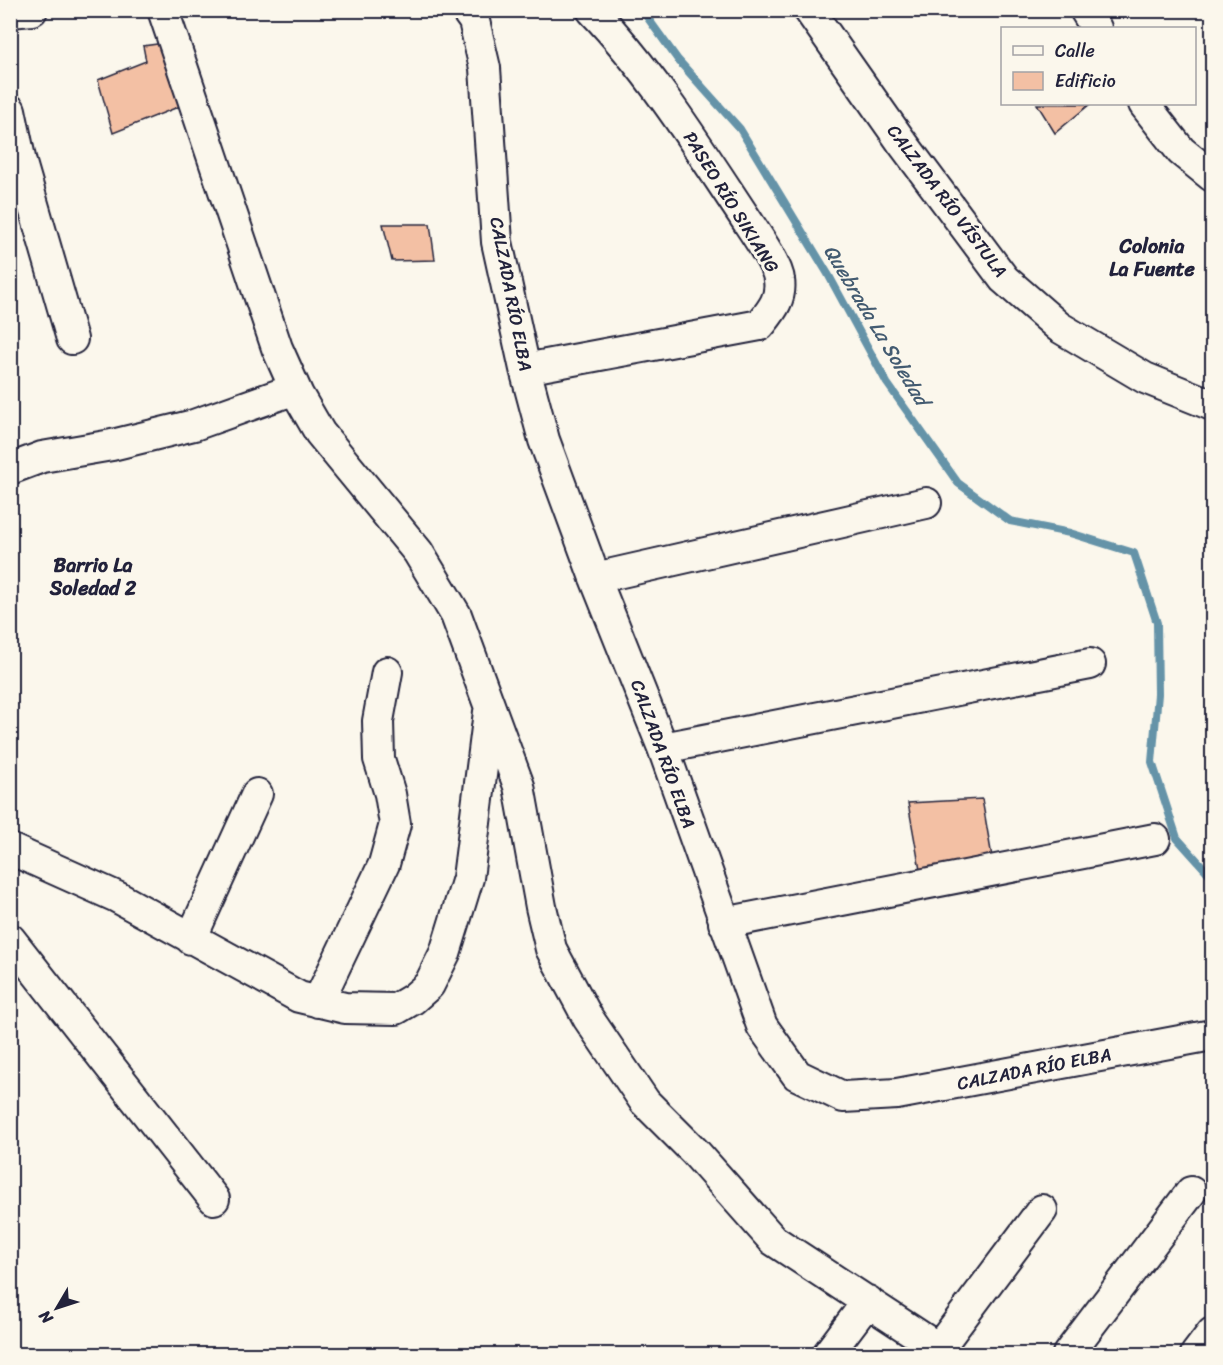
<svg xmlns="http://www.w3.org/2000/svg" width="1223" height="1365" font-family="Sriracha,sans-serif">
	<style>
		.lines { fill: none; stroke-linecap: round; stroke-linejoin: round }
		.stream { stroke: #6593a8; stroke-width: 8 }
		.building { fill: #f3c0a4; stroke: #22223b; stroke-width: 1.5 }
		.street-casing { stroke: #22223b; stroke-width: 34 }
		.street { stroke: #fbf7ec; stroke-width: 30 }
		.labels { text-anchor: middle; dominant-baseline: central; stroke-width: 6; stroke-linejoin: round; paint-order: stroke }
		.street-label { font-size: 18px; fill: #22223b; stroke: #fbf7ec }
		.neighbourhood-label { font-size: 20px; font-weight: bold; fill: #22223b; stroke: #fbf7ec }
		.water-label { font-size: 20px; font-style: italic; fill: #435b71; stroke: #fbf7ec }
	</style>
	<rect width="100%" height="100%" fill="#fbf7ec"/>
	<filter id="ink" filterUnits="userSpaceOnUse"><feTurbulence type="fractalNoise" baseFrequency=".0167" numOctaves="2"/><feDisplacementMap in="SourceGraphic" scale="12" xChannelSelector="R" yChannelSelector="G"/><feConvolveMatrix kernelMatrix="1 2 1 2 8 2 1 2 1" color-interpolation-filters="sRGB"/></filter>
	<g filter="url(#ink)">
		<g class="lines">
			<path class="stream" d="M642 10 678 60 740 129 828 274 887 383 958 483 1010 521 1070 533 1134 553 1157 623 1158 694 1152 762 1177 838 1212 877"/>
		</g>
		<path class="building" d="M179 41 193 101 113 133 98 80 146 61 143 46Z
			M1037 104H1090L1055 133Z
			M383 224H430L435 260 392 261Z
			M982 799 992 857 920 870 908 803Z"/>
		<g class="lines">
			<defs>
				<path id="street" d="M163 10 277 348 298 395 320 433 418 552 456 615 519 786 541 907 551 949 588 1018 645 1102 695 1152 773 1240 947 1354
					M466 10 474 21 485 68 497 242 525 369 544 440 595 578 663 748 762 1026 797 1075 843 1097 897 1094 1212 1035
					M809 10 901 141 1004 279 1059 327 1145 378 1212 405
					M1085 10 1096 28
					M10 12 32 10
					M1144 104 1181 151 1212 176
					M10 110 21 163 72 339
					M525 369 760 325C771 311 782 299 779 280 778 265 753 230 744 216 697 145 651 72 592 10
					M10 469 42 457 112 445 194 425 295 389
					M595 578 926 503
					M663 748 1090 664
					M10 849 117 897 299 997 345 1008 396 1009 413 999 429 985 445 953 468 878 489 712
					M724 923 1155 839
					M10 939 214 1199
					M191 939 257 794
					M318 1002 384 864 395 824 390 794 379 759 378 721 387 672
					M938 1349 1042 1210
					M828 1354 868 1301
					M1068 1354 1191 1192
					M1196 1354 1212 1333"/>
			</defs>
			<use href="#street" class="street-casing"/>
			<use href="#street" class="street"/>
		</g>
	</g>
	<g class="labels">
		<g class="street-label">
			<text transform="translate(947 201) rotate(53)">CALZADA RÍO VÍSTULA</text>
			<text transform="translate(731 202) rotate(58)">PASEO RÍO SIKIANG</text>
			<text transform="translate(511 294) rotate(79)">CALZADA RÍO ELBA</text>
			<text transform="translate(663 754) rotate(70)">CALZADA RÍO ELBA</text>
			<text transform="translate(1034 1069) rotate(-11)">CALZADA RÍO ELBA</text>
		</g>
		<g class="neighbourhood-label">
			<text x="1152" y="246">Colonia<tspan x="1152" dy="23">La Fuente</tspan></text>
			<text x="93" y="565">Barrio La<tspan x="93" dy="23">Soledad 2</tspan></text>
		</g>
		<g class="water-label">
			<text transform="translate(876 325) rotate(59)">Quebrada La Soledad</text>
		</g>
	</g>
	<rect width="1223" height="1365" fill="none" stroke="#fbf7ec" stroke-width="36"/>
	<rect x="18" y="18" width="1187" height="1329" fill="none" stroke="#22223b" stroke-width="2" filter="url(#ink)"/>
	<rect x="1001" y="27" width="195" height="78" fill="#fbf7ec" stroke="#a4a2a5" stroke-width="1.5"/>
	<rect x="1013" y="46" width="30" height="9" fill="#fbf7ec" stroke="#a4a2a5" stroke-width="1.5"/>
	<text x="1055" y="57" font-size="18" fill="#22223b">Calle</text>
	<rect x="1013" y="72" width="30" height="18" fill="#f3c0a4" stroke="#a4a2a5" stroke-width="1.5"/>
	<text x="1055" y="87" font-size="18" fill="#22223b">Edificio</text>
	<g transform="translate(57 1308) rotate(231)" stroke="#fbf7ec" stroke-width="4.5" paint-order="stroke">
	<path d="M0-4.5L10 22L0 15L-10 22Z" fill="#22223b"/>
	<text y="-9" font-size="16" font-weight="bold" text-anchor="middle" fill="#22223b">N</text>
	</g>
</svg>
